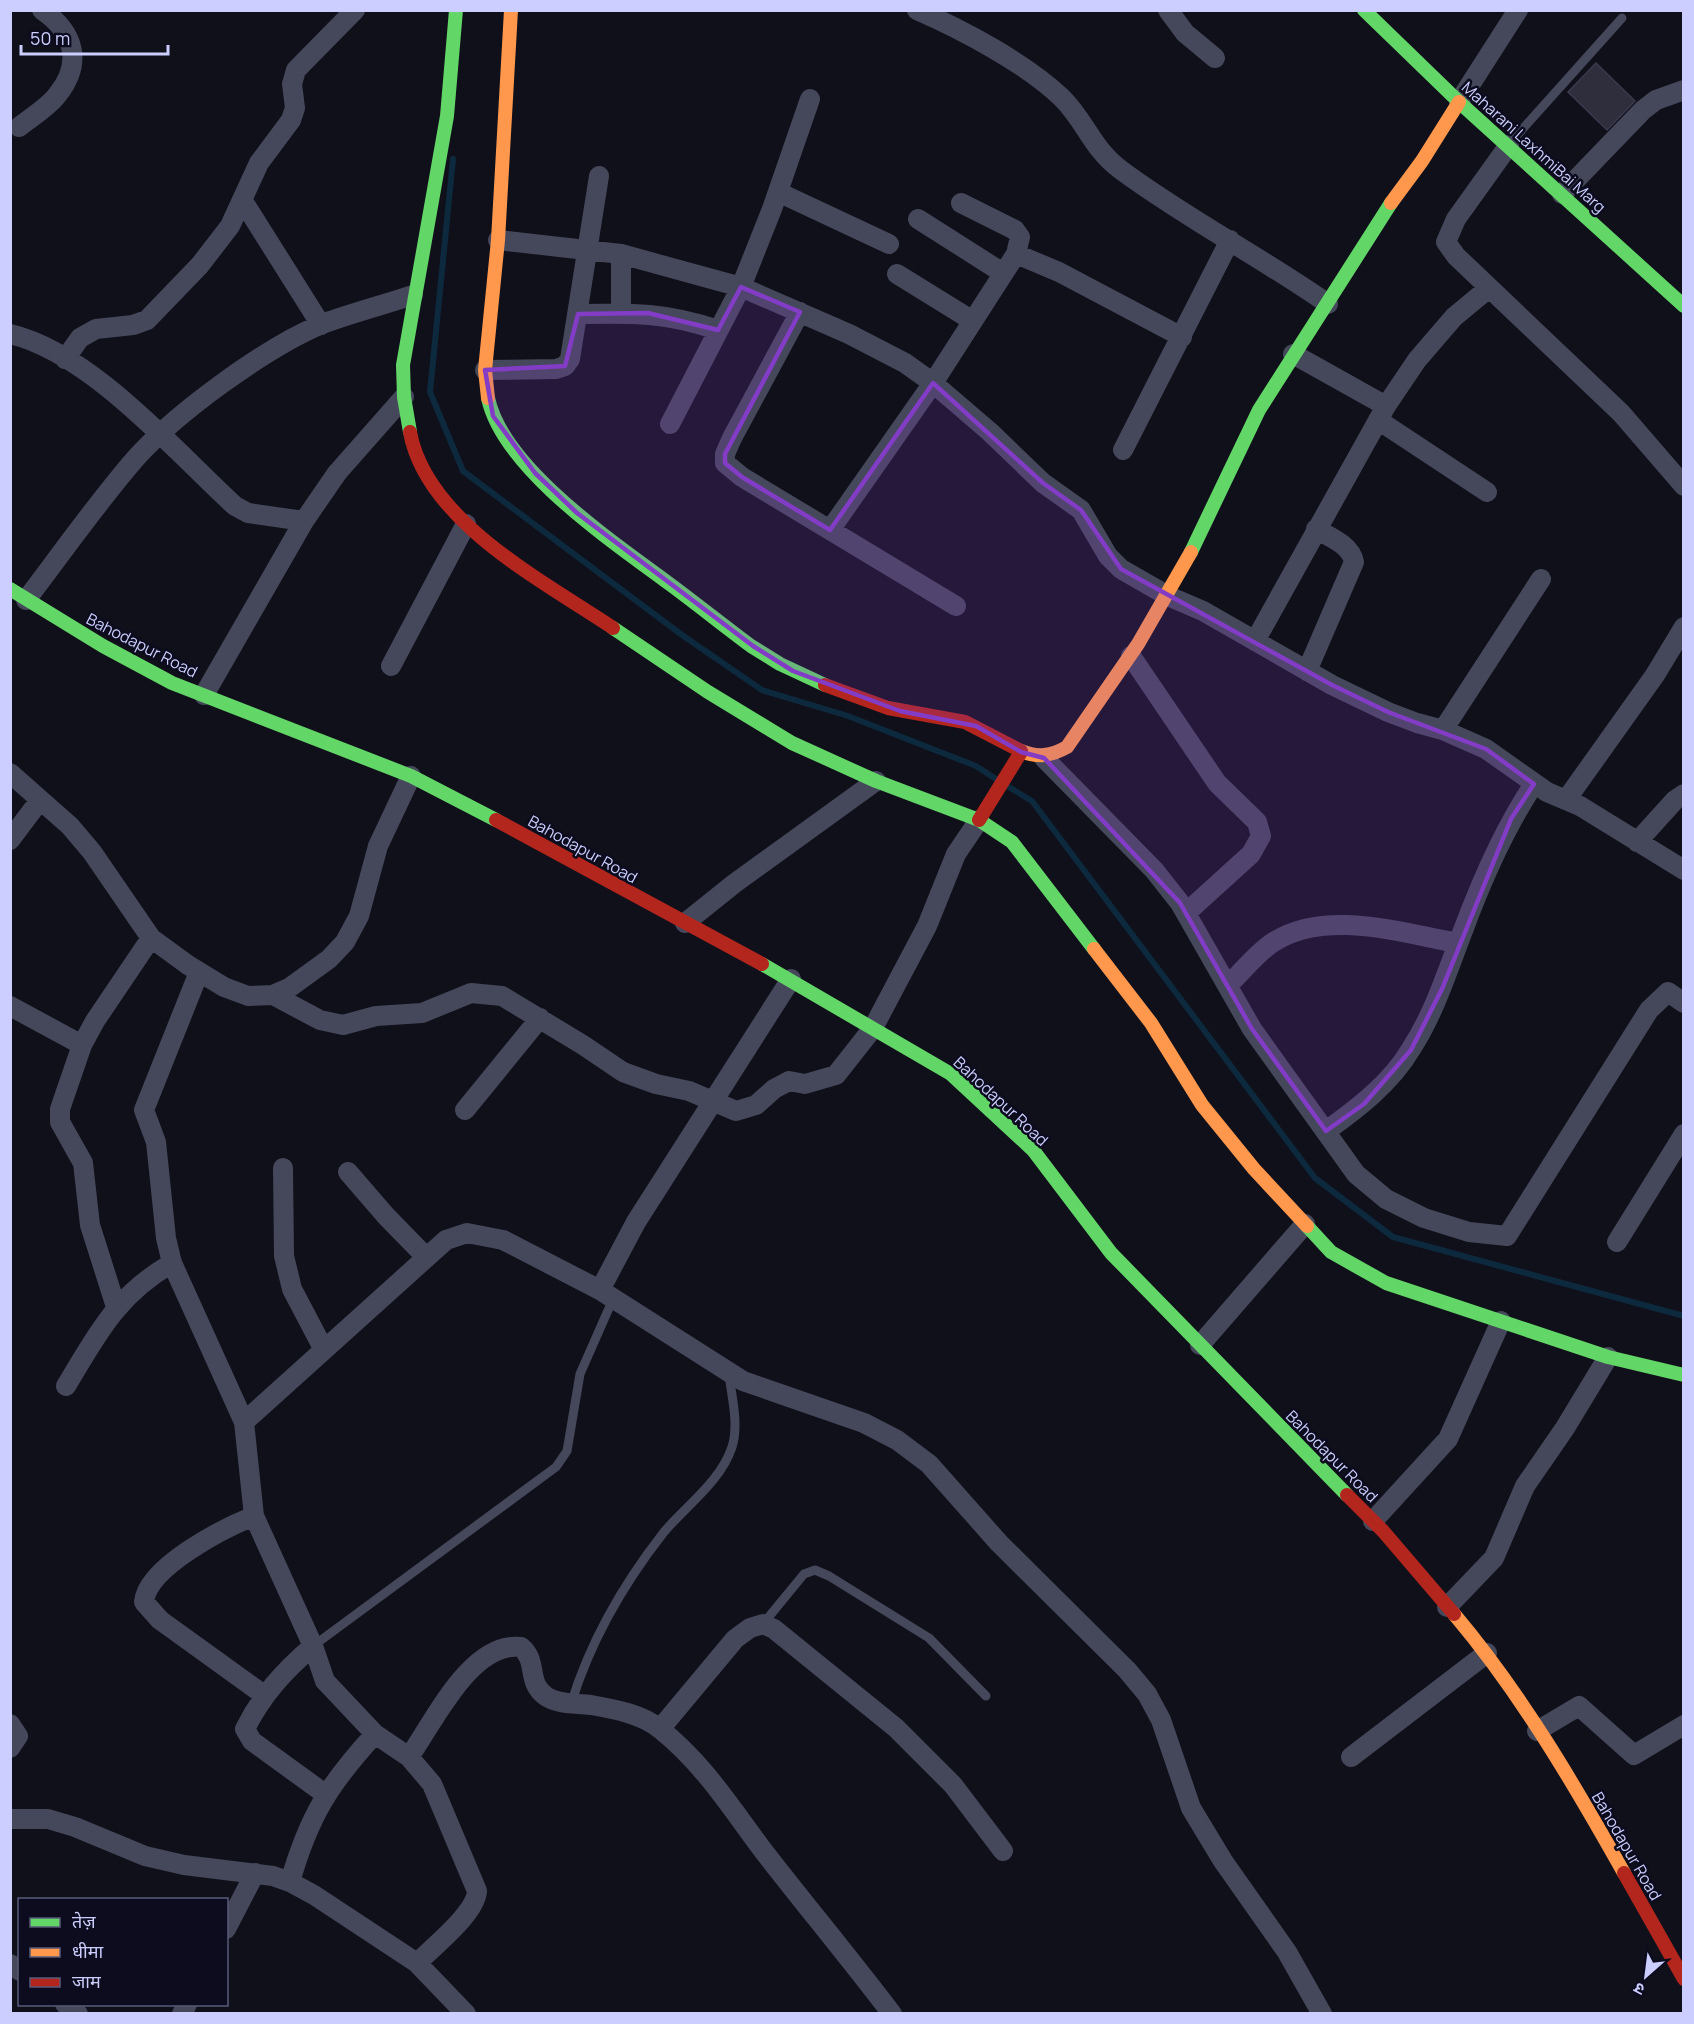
<svg xmlns="http://www.w3.org/2000/svg" width="1694" height="2024" font-family="Manrope,'Noto Sans Devanagari',sans-serif">
	<style>
		.lines { fill: none; stroke-linecap: round; stroke-linejoin: round }
		.stream { stroke: #0d293e; stroke-width: 6 }
		.building { fill: #2e2e3d; stroke: #3a3a4e; stroke-width: 1.5 }
		.lane { stroke: #45485b; stroke-width: 9 }
		.street { stroke: #45485b; stroke-width: 20 }
		.fast { stroke: #63d668; stroke-width: 14 }
		.slow { stroke: #ff974d; stroke-width: 14 }
		.jam { stroke: #b3261e; stroke-width: 14 }
		.marked { fill: #833cc5; fill-opacity: 0.2; stroke: #833cc5; stroke-width: 4.5; stroke-linejoin: round }
		.labels { text-anchor: middle; dominant-baseline: central; stroke-width: 5; stroke-linejoin: round; paint-order: stroke }
		.street-label { font-size: 16px; fill: #cbcefe; stroke: #0c0c1e }
	</style>
	<rect width="100%" height="100%" fill="#10101a"/>
	<g class="lines">
		<path class="stream" d="M453 159 430 392 463 471 682 635 762 690 848 716 976 766 996 779
			M1007 786 1032 801 1315 1178 1393 1237 1684 1316"/>
	</g>
	<path class="building" d="M1596 63 1635 101 1607 130 1568 92Z"/>
	<g class="lines">
		<path class="lane" d="M1510 143 1622 18
			M763 1624 804 1574 815 1570 829 1576 929 1638 986 1696
			M313 1646 556 1467 567 1451 580 1374 613 1299
			M571 1704C590 1642 624 1583 664 1532 686 1506 721 1481 732 1447 739 1425 732 1398 729 1375"/>
		<path class="street" d="M917 10C963 30 1025 63 1061 97 1085 120 1092 149 1121 170 1187 219 1261 257 1328 304
			M1168 10 1185 33 1215 58
			M1459 102 1518 10
			M19 127C31 117 49 107 58 94 83 62 74 32 42 10
			M1509 145 1456 219 1446 242 1456 256 1621 413 1684 486
			M778 192 889 244
			M1562 194 1643 110 1656 100 1684 90
			M243 201 321 325
			M918 219 1003 273
			M498 240 621 254 741 287 849 334 905 363 933 383 990 432 1043 483 1081 510 1108 556 1121 569 1168 596 1203 611 1332 685 1388 712 1417 723 1443 730 1486 749 1547 792 1580 806 1684 870
			M1016 254 1059 272 1182 337
			M897 274 973 321
			M800 312 732 438 725 454V463L742 477 956 606
			M621 313V254
			M578 314C632 313 665 312 718 330
			M10 334C91 353 175 451 235 506L248 513 304 521
			M1293 354 1386 406
			M65 359 80 338 96 329 133 325 147 320 200 265 230 226 259 163 291 120 295 108 292 84 296 70 355 10
			M485 370 556 369 565 366 570 359 599 176
			M1378 420 1487 492
			M670 424 741 287 772 209 810 99
			M1123 450 1230 240
			M830 530 933 383 1016 254 1020 237 1015 230 961 203
			M26 600C62 553 96 504 135 459 176 413 265 348 322 324 352 313 383 305 413 295
			M1255 641 1386 406 1417 360 1454 317 1489 288
			M1131 656 1217 783 1257 822 1261 836 1251 854 1186 913
			M391 666 466 524
			M1307 671 1354 562C1351 545 1330 537 1316 529
			M204 695 304 521 337 473 404 397
			M1443 730 1541 579
			M1044 758 1154 870 1180 903 1252 1029 1356 1174 1386 1199 1424 1218 1469 1232 1507 1236 1649 1010 1668 992 1684 1003
			M10 773 70 826 92 852 151 938 188 965 224 987 248 996 273 995 289 988 329 959 345 942 359 916 378 846 411 776
			M1566 800 1655 675 1684 627
			M10 840 40 800
			M1637 842 1675 800 1684 794
			M685 923 735 883 876 781
			M199 972 144 1110 156 1142 166 1238 172 1263 244 1422 254 1516 313 1646 325 1681 375 1734 409 1757 432 1784 477 1891C476 1913 433 1947 417 1963
			M1228 985C1242 972 1256 954 1272 943 1325 908 1401 933 1458 943
			M273 995 320 1020 343 1025 376 1016 422 1013 471 993 502 996 583 1045 623 1072 656 1084 689 1091 736 1111 756 1105 774 1089 789 1081 805 1084 836 1075 873 1028 927 926 956 854 979 820
			M10 1006 82 1045
			M465 1110 540 1018
			M1326 1131C1357 1109 1391 1083 1411 1049 1435 1012 1448 969 1464 928 1483 877 1504 829 1534 784
			M283 1168 284 1256 292 1289 324 1350
			M348 1172 386 1216 426 1257
			M1617 1242 1684 1134
			M600 1290 636 1222 791 979
			M116 1307 90 1225 83 1163 60 1122V1109L82 1045 95 1021 151 938
			M1200 1345 1305 1224
			M66 1386C98 1333 116 1296 172 1263
			M244 1422 446 1240 467 1233 503 1240 600 1290 743 1381 864 1423 897 1440 929 1464 999 1543 1127 1670 1147 1694 1161 1720 1191 1808 1223 1861 1287 1952 1322 2014
			M254 1516C224 1528 147 1567 144 1602L160 1620 264 1695
			M1373 1521 1448 1439 1501 1321
			M1447 1607 1494 1558 1525 1486 1565 1428 1608 1357
			M313 1646C284 1671 262 1695 245 1729L252 1741 325 1794
			M10 1724 18 1736 10 1748
			M660 1729 735 1639 750 1628 763 1624 774 1629 896 1728 953 1785 1003 1851
			M1537 1731 1579 1706 1634 1755 1684 1725
			M409 1757C434 1722 471 1641 521 1647 539 1662 525 1682 547 1697 560 1705 577 1703 591 1705 614 1709 642 1714 660 1729 704 1764 731 1808 765 1853 807 1907 851 1960 892 2014
			M1351 1757 1487 1653
			M10 1819H48L75 1827 145 1856 184 1865 273 1876 290 1882 314 1895 417 1963 466 2014
			M290 1882C309 1816 329 1784 375 1734
			M226 1929 255 1873
			M10 1964 20 1971
			M65 2004 78 2014
			M182 2014 187 2004"/>
		<path class="fast" d="M1364 10 1459 102 1684 306
			M488 398C503 469 615 543 671 585 698 605 724 626 751 646L780 664 825 685
			M410 432 404 397 403 365 447 116 456 10
			M1191 552 1259 410 1391 203
			M10 589 103 646 172 683 411 776 496 820
			M613 628 708 692 792 743 876 781 979 820 1012 842 1094 949
			M762 964 951 1074 1033 1150 1111 1253 1347 1495
			M1307 1226 1331 1252 1386 1283 1608 1357 1684 1375"/>
		<path class="slow" d="M1391 203 1422 161 1459 102
			M488 398 485 370 498 240 511 10
			M1021 751C1038 758 1051 756 1067 747L1138 644 1191 552
			M1094 949 1151 1023 1202 1105 1254 1169 1307 1226
			M1454 1614C1520 1692 1574 1784 1624 1873"/>
		<path class="jam" d="M410 432C426 521 543 581 613 628
			M825 685 888 708 965 722 1021 751
			M496 820 762 964
			M979 820 1021 752
			M1347 1495 1383 1531 1454 1614
			M1624 1873 1684 1979"/>
	</g>
	<path class="marked" d="M741 287 800 312 725 454V463L742 477 830 530 933 383 1043 483 1081 510 1121 569 1332 685 1388 712 1486 749 1534 784 1511 819 1442 989 1411 1050 1364 1104 1326 1131 1252 1029 1180 903 1044 758 1021 752 976 726 900 711 793 671 753 646 577 513 535 473 493 416 485 370 565 366 578 314 648 313 718 330Z"/>
	<g class="labels">
		<g class="street-label">
			<text transform="translate(1534 147) rotate(42)">Maharani LaxhmiBai Marg</text>
			<text transform="translate(142 645) rotate(27)">Bahodapur Road</text>
			<text transform="translate(583 849) rotate(29)">Bahodapur Road</text>
			<text transform="translate(1001 1101) rotate(43)">Bahodapur Road</text>
			<text transform="translate(1332 1456) rotate(45)">Bahodapur Road</text>
			<text transform="translate(1627 1846) rotate(60)">Bahodapur Road</text>
		</g>
	</g>
	<rect width="1694" height="2024" fill="none" stroke="#cbcefe" stroke-width="24"/>
	<rect x="18" y="1898" width="210" height="108" fill="#0c0c1e" stroke="#585a78" stroke-width="1.5"/>
	<rect x="30" y="1918" width="30" height="9" fill="#63d668" stroke="#585a78" stroke-width="1.5"/>
	<text x="72" y="1928" font-size="18" fill="#cbcefe">तेज़</text>
	<rect x="30" y="1948" width="30" height="9" fill="#ff974d" stroke="#585a78" stroke-width="1.5"/>
	<text x="72" y="1958" font-size="18" fill="#cbcefe">धीमा</text>
	<rect x="30" y="1978" width="30" height="9" fill="#b3261e" stroke="#585a78" stroke-width="1.5"/>
	<text x="72" y="1988" font-size="18" fill="#cbcefe">जाम</text>
	<g transform="translate(1646 1976) rotate(208)" stroke="#0c0c1e" stroke-width="4.5" paint-order="stroke">
	<path d="M0-4.5L10 22L0 15L-10 22Z" fill="#cbcefe"/>
	<text y="-9" font-size="16" font-weight="bold" text-anchor="middle" fill="#cbcefe">उ</text>
	</g>
	<path d="M21 45v9h147v-9" fill="none" stroke="#cbcefe" stroke-width="3"/>
	<text x="30" y="45" font-size="18" fill="#cbcefe" stroke="#0c0c1e" stroke-width="4.5" paint-order="stroke">50 m</text>
</svg>
